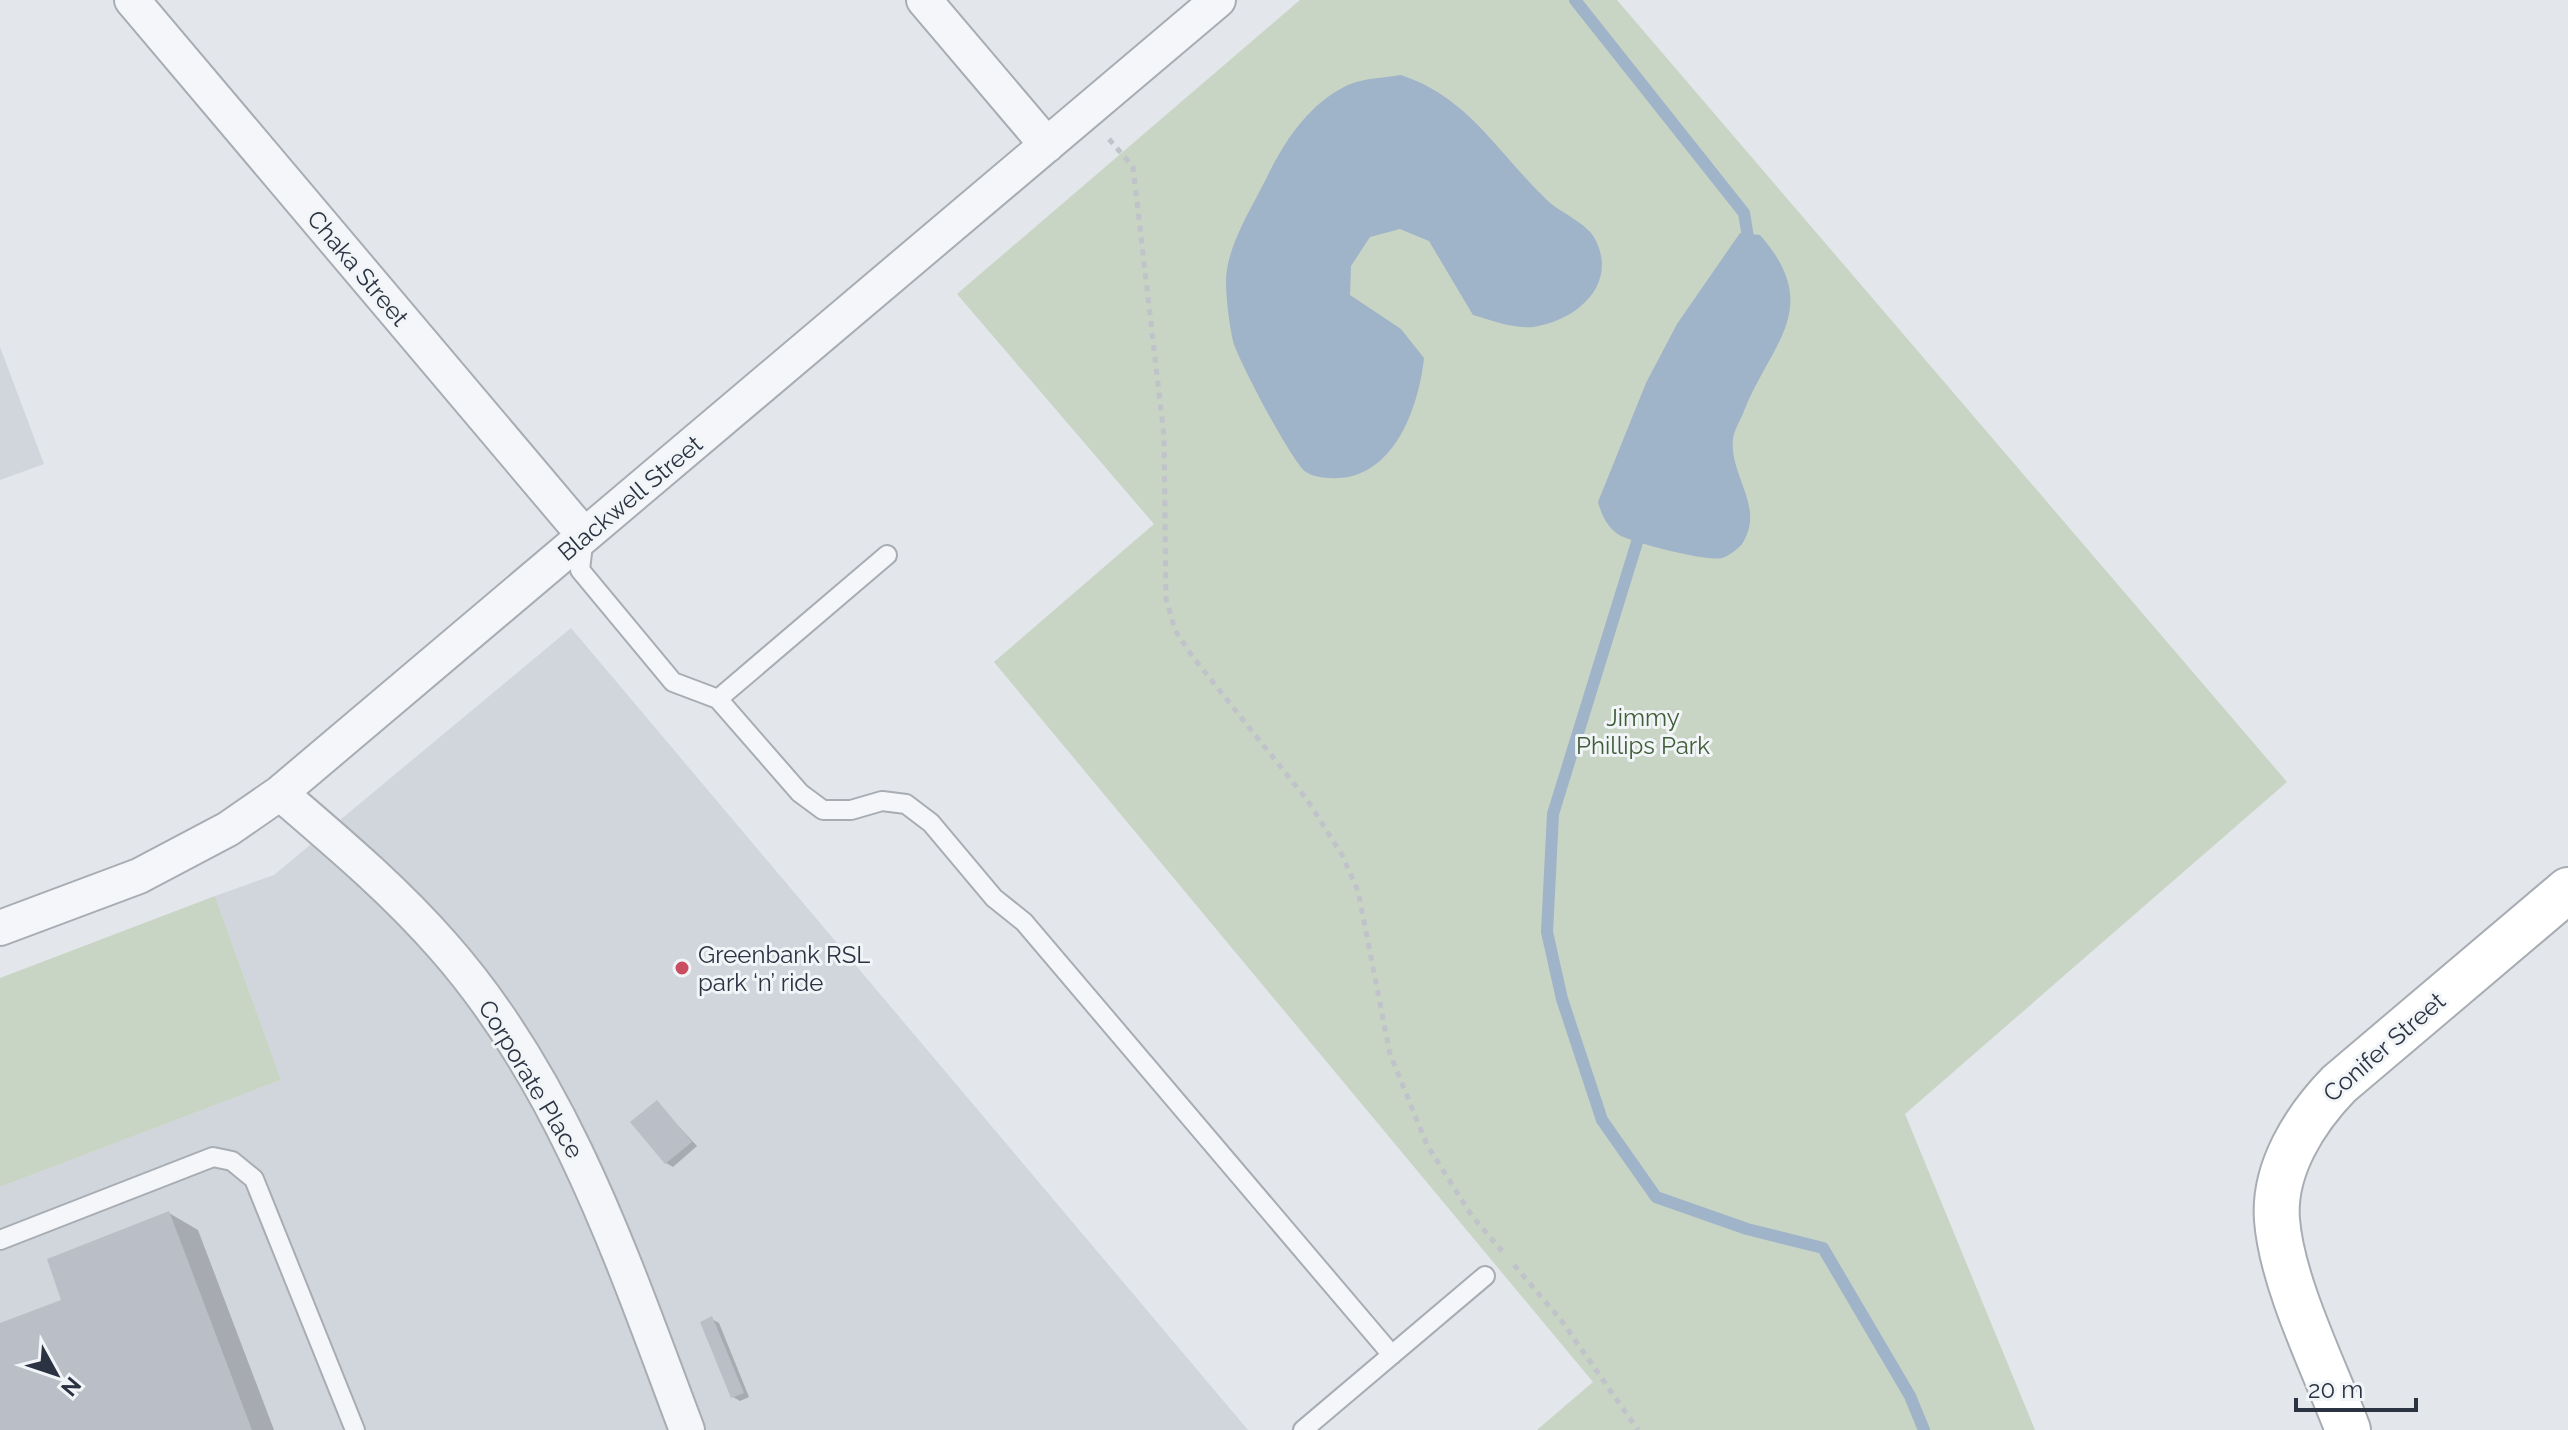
<svg xmlns="http://www.w3.org/2000/svg" width="2568" height="1430" font-family="Raleway,sans-serif">
	<style>
		.built { fill: #d1d5dc }
		.green { fill: #c8d4c4 }
		.water { fill: #9fb3c9 }
		.shadow { fill: #0003 }
		.lines { fill: none; stroke-linecap: round; stroke-linejoin: round }
		.stream { stroke: #9fb3c9; stroke-width: 12 }
		.building { fill: #babfc7 }
		.lane-casing { stroke: #a8adb4; stroke-width: 22 }
		.street-casing { stroke: #a8adb4; stroke-width: 38 }
		.secondary-casing { stroke: #a8adb4; stroke-width: 48 }
		.path { stroke: #c0c3c9; stroke-width: 5; stroke-dasharray: 6 6; stroke-linecap: butt }
		.lane { stroke: #f5f6f9; stroke-width: 18 }
		.street { stroke: #f5f6f9; stroke-width: 34 }
		.secondary { stroke: #fff; stroke-width: 44 }
		.poi-dot { fill: #c94e60; stroke: #f2f5f8; stroke-width: 3 }
		.labels { text-anchor: middle; dominant-baseline: central; stroke-width: 6; stroke-linejoin: round; paint-order: stroke }
		.street-label { font-size: 24px; fill: #2b3342; stroke: #f2f5f8 }
		.park-label { font-size: 24px; fill: #405d39; stroke: #f2f5f8 }
		.poi-label { font-size: 24px; fill: #2b3342; stroke: #f2f5f8; text-anchor: start }
	</style>
	<rect width="100%" height="100%" fill="#e3e6ea"/>
	<path class="built" d="M0 347 44 464 0 480Z
		M571 628 1248 1430H0V1187L281 1080 215 896 274 875Z"/>
	<path class="green" d="M1300 0H1617L2287 782 1905 1114 2035 1430H1537L1593 1382 994 662 1154 524 957 294Z
		M215 896 281 1080 0 1187V978Z"/>
	<path class="water" d="M1401 75C1470 98 1498 154 1548 201 1561 213 1588 224 1595 239 1619 285 1576 321 1533 327 1514 329 1491 320 1473 315L1429 241 1400 229 1370 237 1351 266 1350 295 1401 329 1424 358C1419 404 1398 467 1348 477 1336 479 1317 479 1306 472 1293 464 1237 358 1233 341 1229 323 1226 298 1226 280 1227 246 1251 209 1266 179 1284 142 1308 104 1348 85 1363 78 1385 78 1401 75Z
		M1740 233 1760 235C1824 308 1771 343 1744 411 1741 419 1734 430 1733 439 1729 476 1766 507 1742 544 1739 548 1727 557 1722 558 1707 562 1636 543 1621 536 1608 529 1602 516 1598 502L1646 383 1677 324Z"/>
	<path class="shadow" d="M657 1103 697 1146 673 1167 666 1163Z
		M169 1213 198 1230 274 1430H0V1326L64 1301Z
		M712 1319 719 1323 749 1397 740 1401 733 1397Z"/>
	<g class="lines">
		<path class="stream" d="M1575 0 1744 213 1750 249
			M1642 526 1553 814 1547 932 1562 999 1602 1120 1656 1197 1747 1229 1823 1248 1910 1396 1924 1430"/>
	</g>
	<path class="building" d="M657 1100 692 1142 665 1164 630 1122Z
		M169 1211 252 1430H0V1323L61 1300 47 1259Z
		M712 1316 744 1393 731 1398 700 1322Z"/>
	<g class="lines">
		<defs>
			<path id="lane" d="M584 536 580 570 673 682 718 699 800 793 823 810H851L882 801 906 804 931 823 994 898 1024 922 1392 1355
				M718 699 887 555
				M0 1240 213 1157 232 1161 254 1179 355 1430
				M1303 1430 1485 1276"/>
			<path id="street" d="M132 0 584 535
				M924 0 1047 145
				M280 793C337 842 393 889 443 946 565 1084 623 1261 687 1430
				M0 928 139 876 228 829 280 793 1218 0"/>
			<path id="secondary" d="M2348 1430C2325 1369 2282 1284 2277 1220 2273 1169 2305 1119 2339 1084L2568 890"/>
		</defs>
		<use href="#lane" class="lane-casing"/>
		<use href="#street" class="street-casing"/>
		<use href="#secondary" class="secondary-casing"/>
		<path class="path" d="M1109 139 1133 167 1164 436 1166 599 1175 630 1192 656 1308 801 1342 855 1358 891 1390 1054 1427 1145 1472 1216 1502 1251
			M1514 1265 1561 1320 1638 1430"/>
		<use href="#lane" class="lane"/>
		<use href="#street" class="street"/>
		<use href="#secondary" class="secondary"/>
	</g>
	<circle class="poi-dot" cx="682" cy="968" r="8"/>
	<g class="labels">
		<g class="street-label">
			<text transform="translate(358 268) rotate(50)">Chaka Street</text>
			<text transform="translate(630 498) rotate(-40)">Blackwell Street</text>
			<text transform="translate(2384 1047) rotate(-41)">Conifer Street</text>
			<text transform="translate(531 1079) rotate(59)">Corporate Place</text>
		</g>
		<g class="park-label">
			<text x="1643" y="717">Jimmy<tspan x="1643" dy="28">Phillips Park</tspan></text>
		</g>
		<g class="poi-label">
			<text x="698" y="954">Greenbank RSL<tspan x="698" dy="28">park ‘n’ ride</tspan></text>
		</g>
	</g>
	<g transform="translate(56 1374) rotate(130)" stroke="#f2f5f8" stroke-width="6" paint-order="stroke">
	<path d="M0-6L14 30L0 20L-14 30Z" fill="#2b3342"/>
	<text y="-12" font-size="22" font-weight="bold" text-anchor="middle" fill="#2b3342">N</text>
	</g>
	<path d="M2296 1398v12h120v-12" fill="none" stroke="#2b3342" stroke-width="4"/>
	<text x="2308" y="1398" font-size="24" fill="#2b3342" stroke="#f2f5f8" stroke-width="6" paint-order="stroke">20 m</text>
</svg>
